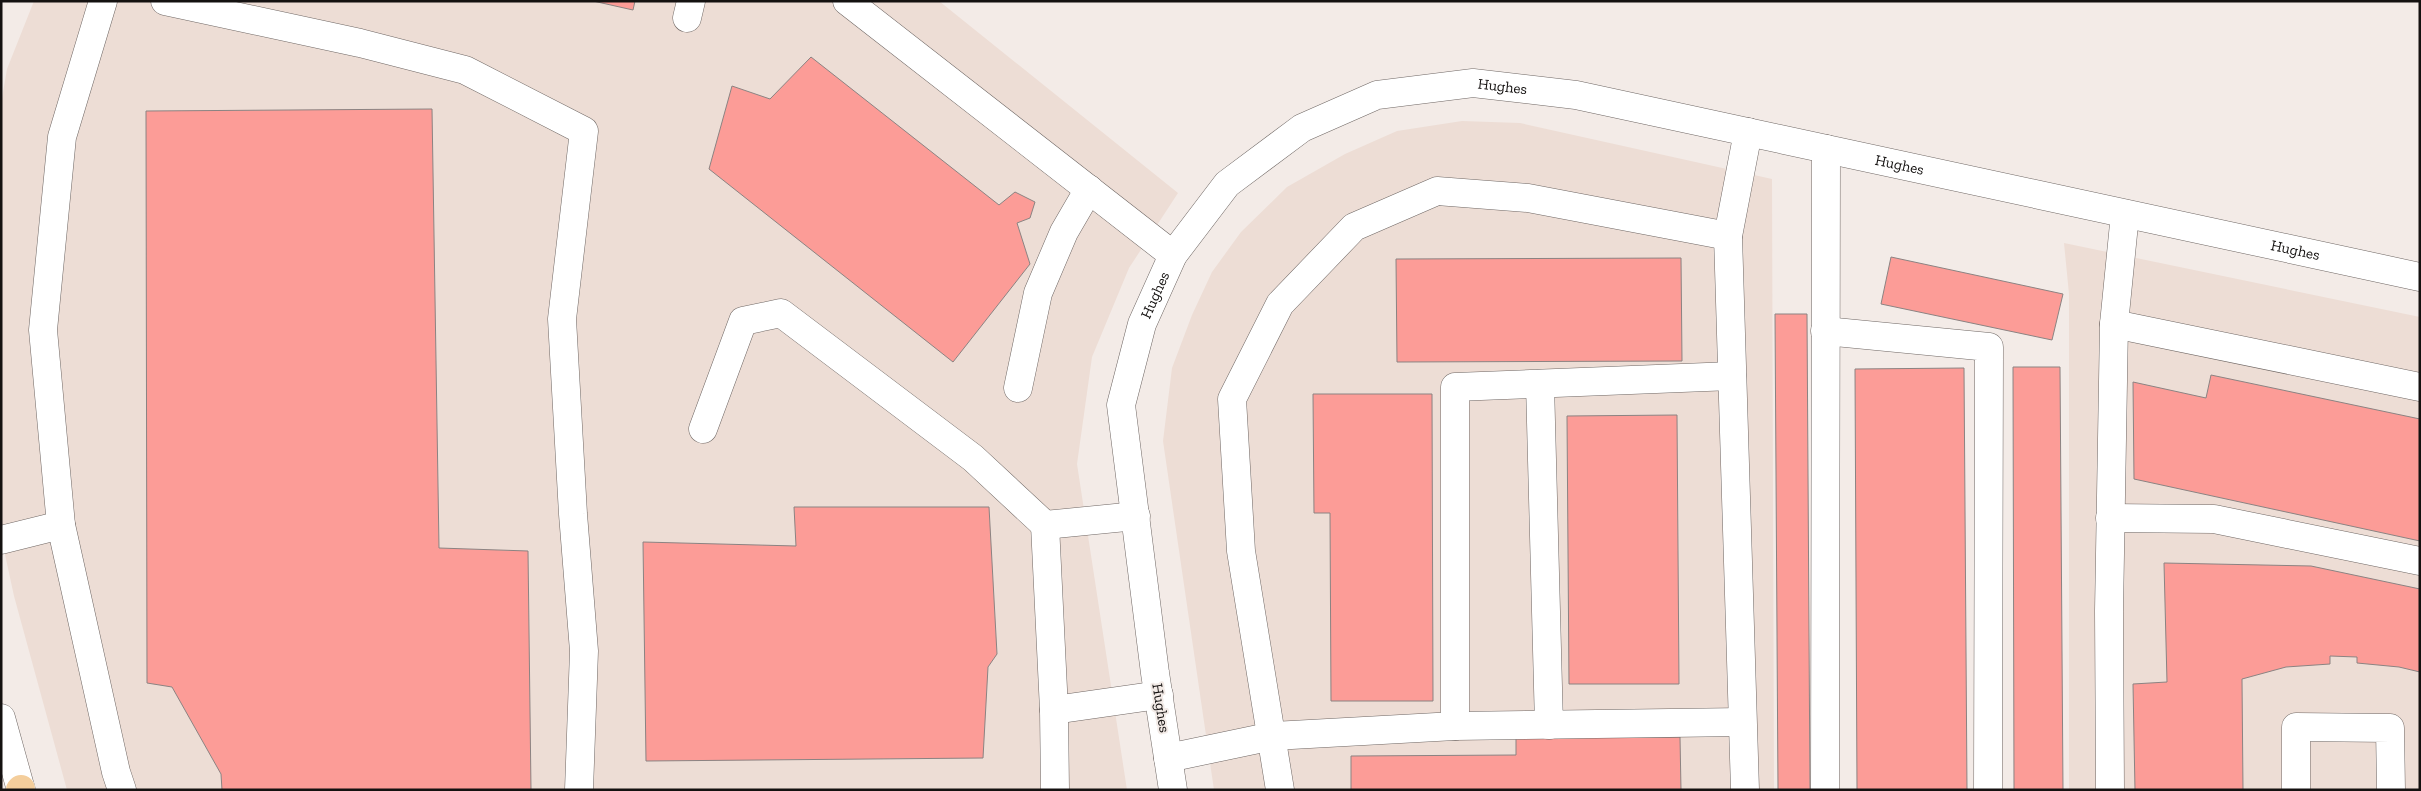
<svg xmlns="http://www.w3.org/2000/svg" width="2421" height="791" font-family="'Zilla Slab',serif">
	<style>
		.built { fill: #edddd5 }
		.building { fill: #fc9c97; stroke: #8b8382 }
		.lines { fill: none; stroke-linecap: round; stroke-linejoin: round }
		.minor-casing { stroke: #6f6764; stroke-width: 29 }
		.major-casing { stroke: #cbcbca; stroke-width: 29 }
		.minor { stroke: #fff; stroke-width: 28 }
		.major { stroke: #f4ce9c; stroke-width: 28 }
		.labels { text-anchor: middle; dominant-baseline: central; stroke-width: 4; stroke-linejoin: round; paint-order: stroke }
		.street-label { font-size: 15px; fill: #141110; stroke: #f3ebe7 }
	</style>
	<rect width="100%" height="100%" fill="#f3ebe7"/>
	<path class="built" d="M34 1H939L1178 193 1129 268 1092 357 1077 464 1127 790H67L14 596 1 536V104L7 69Z
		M1462 121 1520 123 1772 179 1774 790H1214L1163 441 1172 368 1192 315 1212 272 1241 232 1287 187 1345 154 1397 131Z
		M2064 243 2420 317V790H2069V294Z"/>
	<path class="building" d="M593 1H635L633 10Z
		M811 57 999 205 1015 192 1035 202 1030 218 1017 223 1030 264 953 362 709 169 732 86 770 99Z
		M432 109 439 548 528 551 531 790H222L221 774 172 687 147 683 146 111Z
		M1891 257 2063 294 2052 340 1881 304Z
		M1681 258 1682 361 1397 362 1396 259Z
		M1775 314H1807L1810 790H1778Z
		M2013 367H2060L2063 790H2014Z
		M1964 368 1967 790H1857L1855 369Z
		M2211 375 2420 419V541L2134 479 2133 382 2206 398Z
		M1313 394H1432L1433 701H1331L1330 513H1314Z
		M1677 415 1679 684H1569L1567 416Z
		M794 507H989L997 654 988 667 983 758 646 761 643 542 796 546Z
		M2164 563 2311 566 2420 589V672L2399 667 2357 663V657L2330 656V664L2286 667 2242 679 2243 790H2135L2133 684 2167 682Z
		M1680 737 1681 790H1351V756L1516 755V738Z"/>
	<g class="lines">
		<defs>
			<g id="minor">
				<path d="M165 1 360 43 465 70 584 131 562 319 573 514 584 651 579 790"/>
				<path d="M847 1 1173 255"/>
				<path d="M687 18 691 1"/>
				<path d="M2114 324 2420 387"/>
				<path d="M1825 331 1989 347 1988 790"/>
				<path d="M1732 376 1455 387V726L1742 722"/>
				<path d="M1540 384 1549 725"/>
				<path d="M1018 388 1038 293 1064 232 1089 189"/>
				<path d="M703 429 743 321 781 313 973 458 1045 525 1136 516"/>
				<path d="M2110 518 2214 519 2420 561"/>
				<path d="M61 525 43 330 62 137 103 1"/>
				<path d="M1045 525 1054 710 1055 790"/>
				<path d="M1 540 61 525 116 772 122 790"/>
				<path d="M1054 710 1159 695"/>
				<path d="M1 718 21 790"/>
				<path d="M1168 758 1273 736 1455 726"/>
				<path id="s1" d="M1173 790 1155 673 1121 405 1142 324 1173 255 1227 184 1302 128 1377 95 1473 83 1576 95 2420 277"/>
				<path d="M1280 790 1241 551 1232 399 1280 304 1354 227 1437 191 1528 198 1728 236"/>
				<path d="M1745 790 1728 236 1748 132"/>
				<path d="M1825 790 1826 149"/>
				<path d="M2110 790 2109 611 2114 324 2125 214"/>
				<path d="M2296 790V727L2390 728 2391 790"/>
			</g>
			<path id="major" d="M20 790 21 789"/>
		</defs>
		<use href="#minor" class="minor-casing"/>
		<use href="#major" class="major-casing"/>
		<use href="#minor" class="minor"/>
		<use href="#major" class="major"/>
	</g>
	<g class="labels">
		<g class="street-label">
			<text stroke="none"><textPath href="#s1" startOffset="939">Hughes</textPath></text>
			<text stroke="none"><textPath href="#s1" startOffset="1344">Hughes</textPath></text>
			<text stroke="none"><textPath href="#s1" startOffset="1749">Hughes</textPath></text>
			<text stroke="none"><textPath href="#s1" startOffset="504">Hughes</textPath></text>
			<text transform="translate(1161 708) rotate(81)">Hughes</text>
		</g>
	</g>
	<rect width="2421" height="791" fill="none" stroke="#141110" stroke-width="5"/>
</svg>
